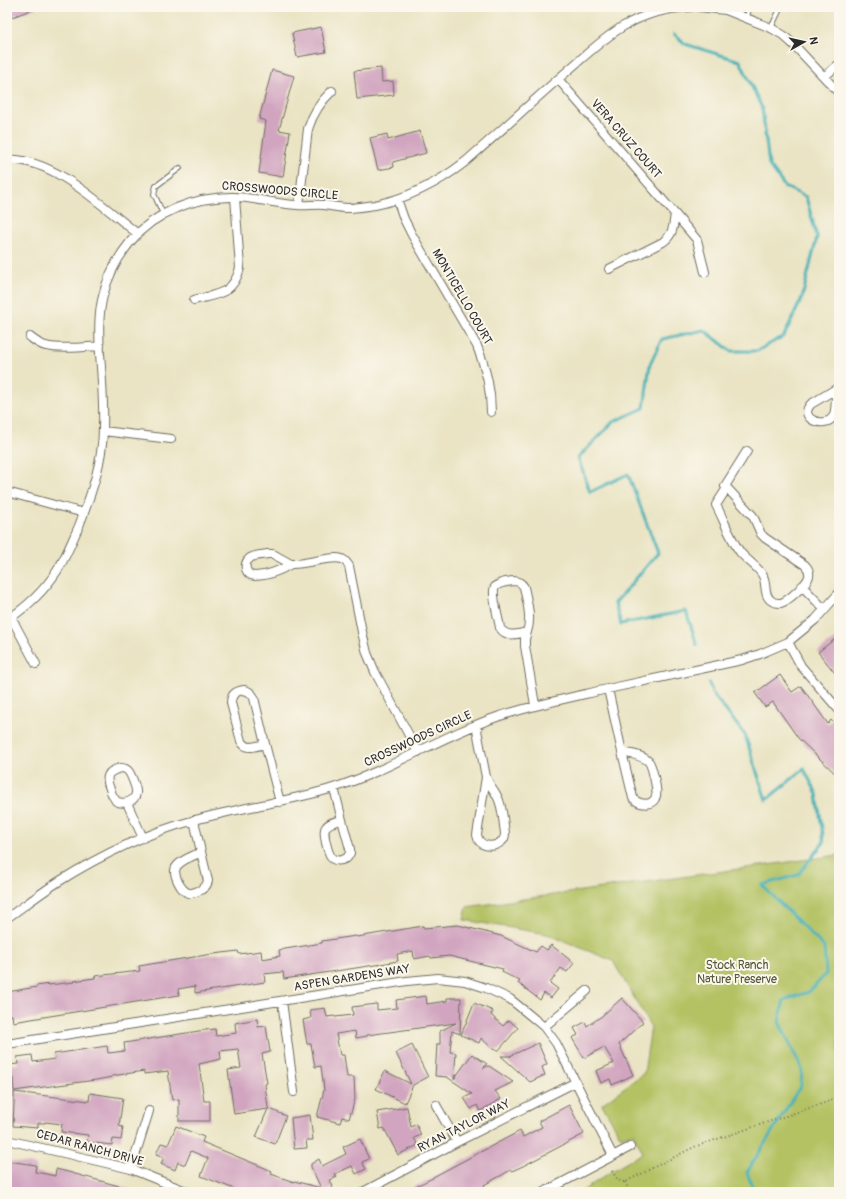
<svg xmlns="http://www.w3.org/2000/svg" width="846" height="1199" font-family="Pangolin,sans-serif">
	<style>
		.green { fill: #b4c264; stroke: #707648 }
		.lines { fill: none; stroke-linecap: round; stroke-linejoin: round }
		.stream { stroke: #3fb0b6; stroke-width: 3 }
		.building { fill: #d1a5c0 }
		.lane-casing { stroke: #6e6c61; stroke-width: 6 }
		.street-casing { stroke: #6e6c61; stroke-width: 10 }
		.path { stroke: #6e6c61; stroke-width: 2; stroke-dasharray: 1 3; stroke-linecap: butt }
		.lane { stroke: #fff; stroke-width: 4 }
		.street { stroke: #fff; stroke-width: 8 }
		.labels { text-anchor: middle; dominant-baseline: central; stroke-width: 4; stroke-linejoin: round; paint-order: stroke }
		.street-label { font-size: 12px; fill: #2b2b2b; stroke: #fbf7ec }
		.park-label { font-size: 12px; fill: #54583c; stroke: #fbf7ec }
	</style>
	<rect width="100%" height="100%" fill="#fbf7ec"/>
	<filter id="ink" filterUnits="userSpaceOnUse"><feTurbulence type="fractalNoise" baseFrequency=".025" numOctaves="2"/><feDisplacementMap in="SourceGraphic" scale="8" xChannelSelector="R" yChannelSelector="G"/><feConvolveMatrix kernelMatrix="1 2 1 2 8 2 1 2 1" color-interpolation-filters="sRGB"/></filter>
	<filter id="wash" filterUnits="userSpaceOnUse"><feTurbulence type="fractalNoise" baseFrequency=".012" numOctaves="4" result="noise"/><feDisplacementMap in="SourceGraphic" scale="16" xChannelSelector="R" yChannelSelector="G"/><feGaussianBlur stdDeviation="0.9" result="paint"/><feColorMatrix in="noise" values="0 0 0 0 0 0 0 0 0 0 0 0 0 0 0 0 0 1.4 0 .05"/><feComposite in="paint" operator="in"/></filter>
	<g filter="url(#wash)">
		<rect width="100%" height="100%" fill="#eae4c4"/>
		<path class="green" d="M839 855V1192H581L612 1171 643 1153 633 1133 621 1137 602 1104 644 1073 651 1027 613 961 547 934 464 920 467 907Z"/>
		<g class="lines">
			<path class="stream" d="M674 34 685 44 740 61 762 108 769 165 785 187 806 197 817 237 802 298 784 336 757 351H731L704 330 662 339 650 364 644 408 613 422 578 458 590 492 628 474 658 553 615 603 621 624 686 611 697 645
				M709 683 712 693 745 735 766 800 804 769 817 794 824 842 798 875 762 885 824 947 826 974 809 992 784 1000 779 1022 802 1069 801 1085 747 1172 754 1192"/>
		</g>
		<g id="blocks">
			<path class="building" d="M7 7H36V8L7 19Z
				M321 27 326 52 297 57 292 33Z
				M381 68 382 82 393 81 394 95 357 99 354 71Z
				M272 70 294 76 279 130 290 132 283 177 259 173 266 121 259 119Z
				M420 131 426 153 393 162 394 167 378 170 370 138 387 134 388 140Z
				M839 636V678L818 652Z
				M780 675 792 692 801 686 828 724 831 720 839 728V777L798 738 773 702 765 707 755 693Z
				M458 925 501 936 536 952 541 946 547 950 551 945 574 963 567 972 561 968 550 983 558 989 551 998 544 993 540 1000 518 983 520 981 502 972 503 969 449 956 431 958 430 956 414 959 413 951 397 954 398 961 375 965 284 979 283 972 264 974 265 982 195 993V986L178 989 179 995 13 1022 12 1015H7V992L37 987 36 986 49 984V985L74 982 73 981 95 978V976L140 971 139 966 206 955 238 951 239 954 261 951 262 959 280 956 279 950 322 943V941L356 936 357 937 423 926 424 928Z
				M426 996 427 1004 447 1001V998H461L460 1034 452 1031 450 1052 456 1053 454 1079 472 1054 487 1064 483 1068 489 1066 513 1082 495 1091 501 1099 480 1111 477 1105 471 1109 464 1098 472 1094 447 1077 435 1076 437 1044H440V1031L456 1023 367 1035V1036L356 1038 355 1031 336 1034 340 1055H344L347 1077H354L355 1099 349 1119 342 1117 340 1123 317 1117 324 1090 323 1081 321 1066 315 1067 311 1044H307L303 1020 311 1018 310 1010 325 1008 327 1017 334 1016 335 1017 353 1015 352 1007 377 1004V1010L397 1008 396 1000Z
				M622 998 643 1022 619 1044 633 1075 612 1085 610 1079 601 1083 596 1071 614 1063 604 1047 584 1058 572 1038 578 1035 574 1028 585 1022 587 1026 602 1016Z
				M474 1003 493 1011 491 1015 503 1026 509 1020 518 1028 498 1051 493 1049 481 1038 479 1043 461 1035Z
				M257 1019 258 1027 266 1026 270 1052 262 1054 267 1083 265 1084 268 1108 286 1116 275 1144 256 1137 268 1109 234 1114 228 1070 241 1068 238 1049 220 1051 221 1059 199 1064 204 1101H210V1121H179V1099L172 1100 168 1071 144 1074V1071L112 1076V1077L96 1080 14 1091 13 1078H11L9 1065 18 1064 17 1057 32 1055 33 1062 55 1059 54 1054 107 1046 108 1053 125 1051 124 1043 205 1030 215 1029 216 1036 236 1033 235 1023Z
				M538 1043 547 1064 542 1067 545 1075 530 1082 501 1056H511H510Z
				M412 1045 428 1077 413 1085 405 1103 376 1089 385 1071 411 1084 396 1053Z
				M14 1092 89 1101 90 1093 123 1098 119 1126 123 1127 121 1140 113 1139 112 1145 87 1142 88 1135 61 1132 62 1124 45 1122V1123H38V1128L13 1126 14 1103Z
				M569 1105 584 1134 523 1166 512 1171 511 1170 484 1185 485 1186 474 1192H403L433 1178V1177L520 1131 523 1137 542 1127 539 1121Z
				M407 1107 411 1127 416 1124 421 1135 414 1138 418 1145 398 1155 384 1128 380 1129 377 1112Z
				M310 1115 313 1140H306L307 1148 294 1149 291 1118Z
				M176 1126 204 1137 202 1142 272 1171 271 1174 294 1182V1181L321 1188 311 1167V1164L319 1159 322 1166 346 1154 343 1147 360 1139 369 1159 362 1162 366 1169 356 1174 352 1166 335 1174 337 1177 330 1180 333 1187 325 1192H242L201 1176 208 1158 191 1151 185 1165 178 1162 175 1170 161 1164 164 1157 156 1154 161 1143 168 1145Z
				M7 1161 36 1165 35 1172 46 1174 55 1176 56 1169 68 1172 130 1189V1192H7Z"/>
		</g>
	</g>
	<g filter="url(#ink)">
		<use href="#blocks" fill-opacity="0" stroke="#6e6c61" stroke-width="1"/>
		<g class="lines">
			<defs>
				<path id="lane" d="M747 18 749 7
					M771 28 781 7
					M163 214 154 194 156 186 180 168"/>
				<path id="street" d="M699 7 726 10 771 28 783 35 794 45 839 93
					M824 77 839 64
					M558 79 675 214C673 226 674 234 663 242L609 269
					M7 160C53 157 103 207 138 234
					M397 199 404 219 412 235 477 346C486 368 491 388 491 412
					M299 205 308 129C313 113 320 102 332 91
					M675 214 697 240 705 272
					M194 300C217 294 233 295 240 268L235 197
					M30 337C35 341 40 345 46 346 61 350 85 347 100 346
					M836 389C836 396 836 412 833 417 825 429 797 419 811 404Z
					M103 431 171 439
					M727 488 716 505C724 520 730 538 740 552 747 561 758 566 763 576 767 584 763 596 772 601 774 603 778 603 781 603 788 601 808 583 809 576 810 571 808 568 805 565L765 538 761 534 753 516 727 488 725 486 747 451
					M7 492 84 513
					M268 554H273L291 564C281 570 267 576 255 576 246 576 242 564 250 558 254 555 263 555 268 554Z
					M291 564C305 565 331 555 342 559 345 560 347 563 349 566L362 632 367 653 375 672 418 752
					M513 581C518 581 521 582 524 587 527 602 532 618 527 632 517 634 507 638 500 628 499 620 491 593 495 587 499 582 507 582 513 581Z
					M802 586 825 610
					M11 617 36 664
					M7 620C27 607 44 591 57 571 66 557 72 541 79 526 91 495 103 461 103 428 104 403 102 379 100 354 99 335 98 315 103 296 108 275 118 257 131 241 156 211 197 196 235 197 256 198 277 204 297 205 306 206 315 204 324 205 332 206 340 208 348 208 357 208 366 206 375 205 409 198 438 183 465 162 501 131 536 98 572 67 588 53 604 38 622 27 642 15 667 8 691 7
					M527 632 525 639V646L535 705
					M788 642 801 666 839 710
					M608 689 622 752
					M244 690C249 691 252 693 254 698L265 744C256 746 246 751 241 741L231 703C231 694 236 691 244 690Z
					M476 725 486 777
					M265 744 280 802
					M622 752C630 754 643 755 649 762 652 766 658 791 656 796 653 807 639 805 633 798Z
					M121 768C124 768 127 769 129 772 131 775 137 789 136 793 135 802 123 805 116 801 113 797 111 793 110 789 105 777 107 771 121 768Z
					M486 777C489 785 493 788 497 796 503 806 503 821 505 833 505 836 505 839 502 841 493 849 479 847 477 835Z
					M334 788 342 820
					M127 803 143 838
					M194 820 201 852
					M342 820 350 849V853L347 858C343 860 338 862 333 859 328 855 322 832 326 827 329 822 337 821 342 820Z
					M201 852 208 881C207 886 205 887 201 890 197 891 193 894 189 893 181 892 171 872 177 866 182 859 194 856 201 852Z
					M7 918C24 906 41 893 58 882 101 855 146 833 195 820 241 807 288 802 333 788 391 770 442 735 500 716 534 705 568 698 603 690 649 680 696 670 742 660L760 654 788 642 815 620 839 593
					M282 1001 294 1092
					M544 1027 587 991
					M7 1044 407 981 438 978 465 981 486 988 510 999 526 1012 544 1027 556 1043 613 1156
					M436 1105 457 1142
					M7 1140 68 1154 131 1169 188 1192
					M131 1169 149 1111
					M363 1192 457 1142 576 1082
					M544 1192 630 1147"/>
			</defs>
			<use href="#lane" class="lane-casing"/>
			<use href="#street" class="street-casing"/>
			<path class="path" d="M612 1171C616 1177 618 1182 625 1182L694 1147 839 1098
				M625 1182 630 1192"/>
			<use href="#lane" class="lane"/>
			<use href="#street" class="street"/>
		</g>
	</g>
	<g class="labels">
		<g class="street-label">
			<text transform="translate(626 139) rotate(49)">VERA CRUZ COURT</text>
			<text transform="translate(280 191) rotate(5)">CROSSWOODS CIRCLE</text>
			<text transform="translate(462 297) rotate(60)">MONTICELLO COURT</text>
			<text transform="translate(418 739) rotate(-25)">CROSSWOODS CIRCLE</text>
			<text transform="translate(352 978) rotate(-9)">ASPEN GARDENS WAY</text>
			<text transform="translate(464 1126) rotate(-27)">RYAN TAYLOR WAY</text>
			<text transform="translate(90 1148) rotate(15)">CEDAR RANCH DRIVE</text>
		</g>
		<g class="park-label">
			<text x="737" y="965">Stock Ranch<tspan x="737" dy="14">Nature Preserve</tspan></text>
		</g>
	</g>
	<rect width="846" height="1199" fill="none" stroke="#fbf7ec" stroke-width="24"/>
	<g transform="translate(804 42) rotate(82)" stroke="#fbf7ec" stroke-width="3" paint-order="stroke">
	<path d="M0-3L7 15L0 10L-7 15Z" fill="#2b2b2b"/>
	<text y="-6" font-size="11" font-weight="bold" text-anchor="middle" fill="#2b2b2b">N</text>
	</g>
</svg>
